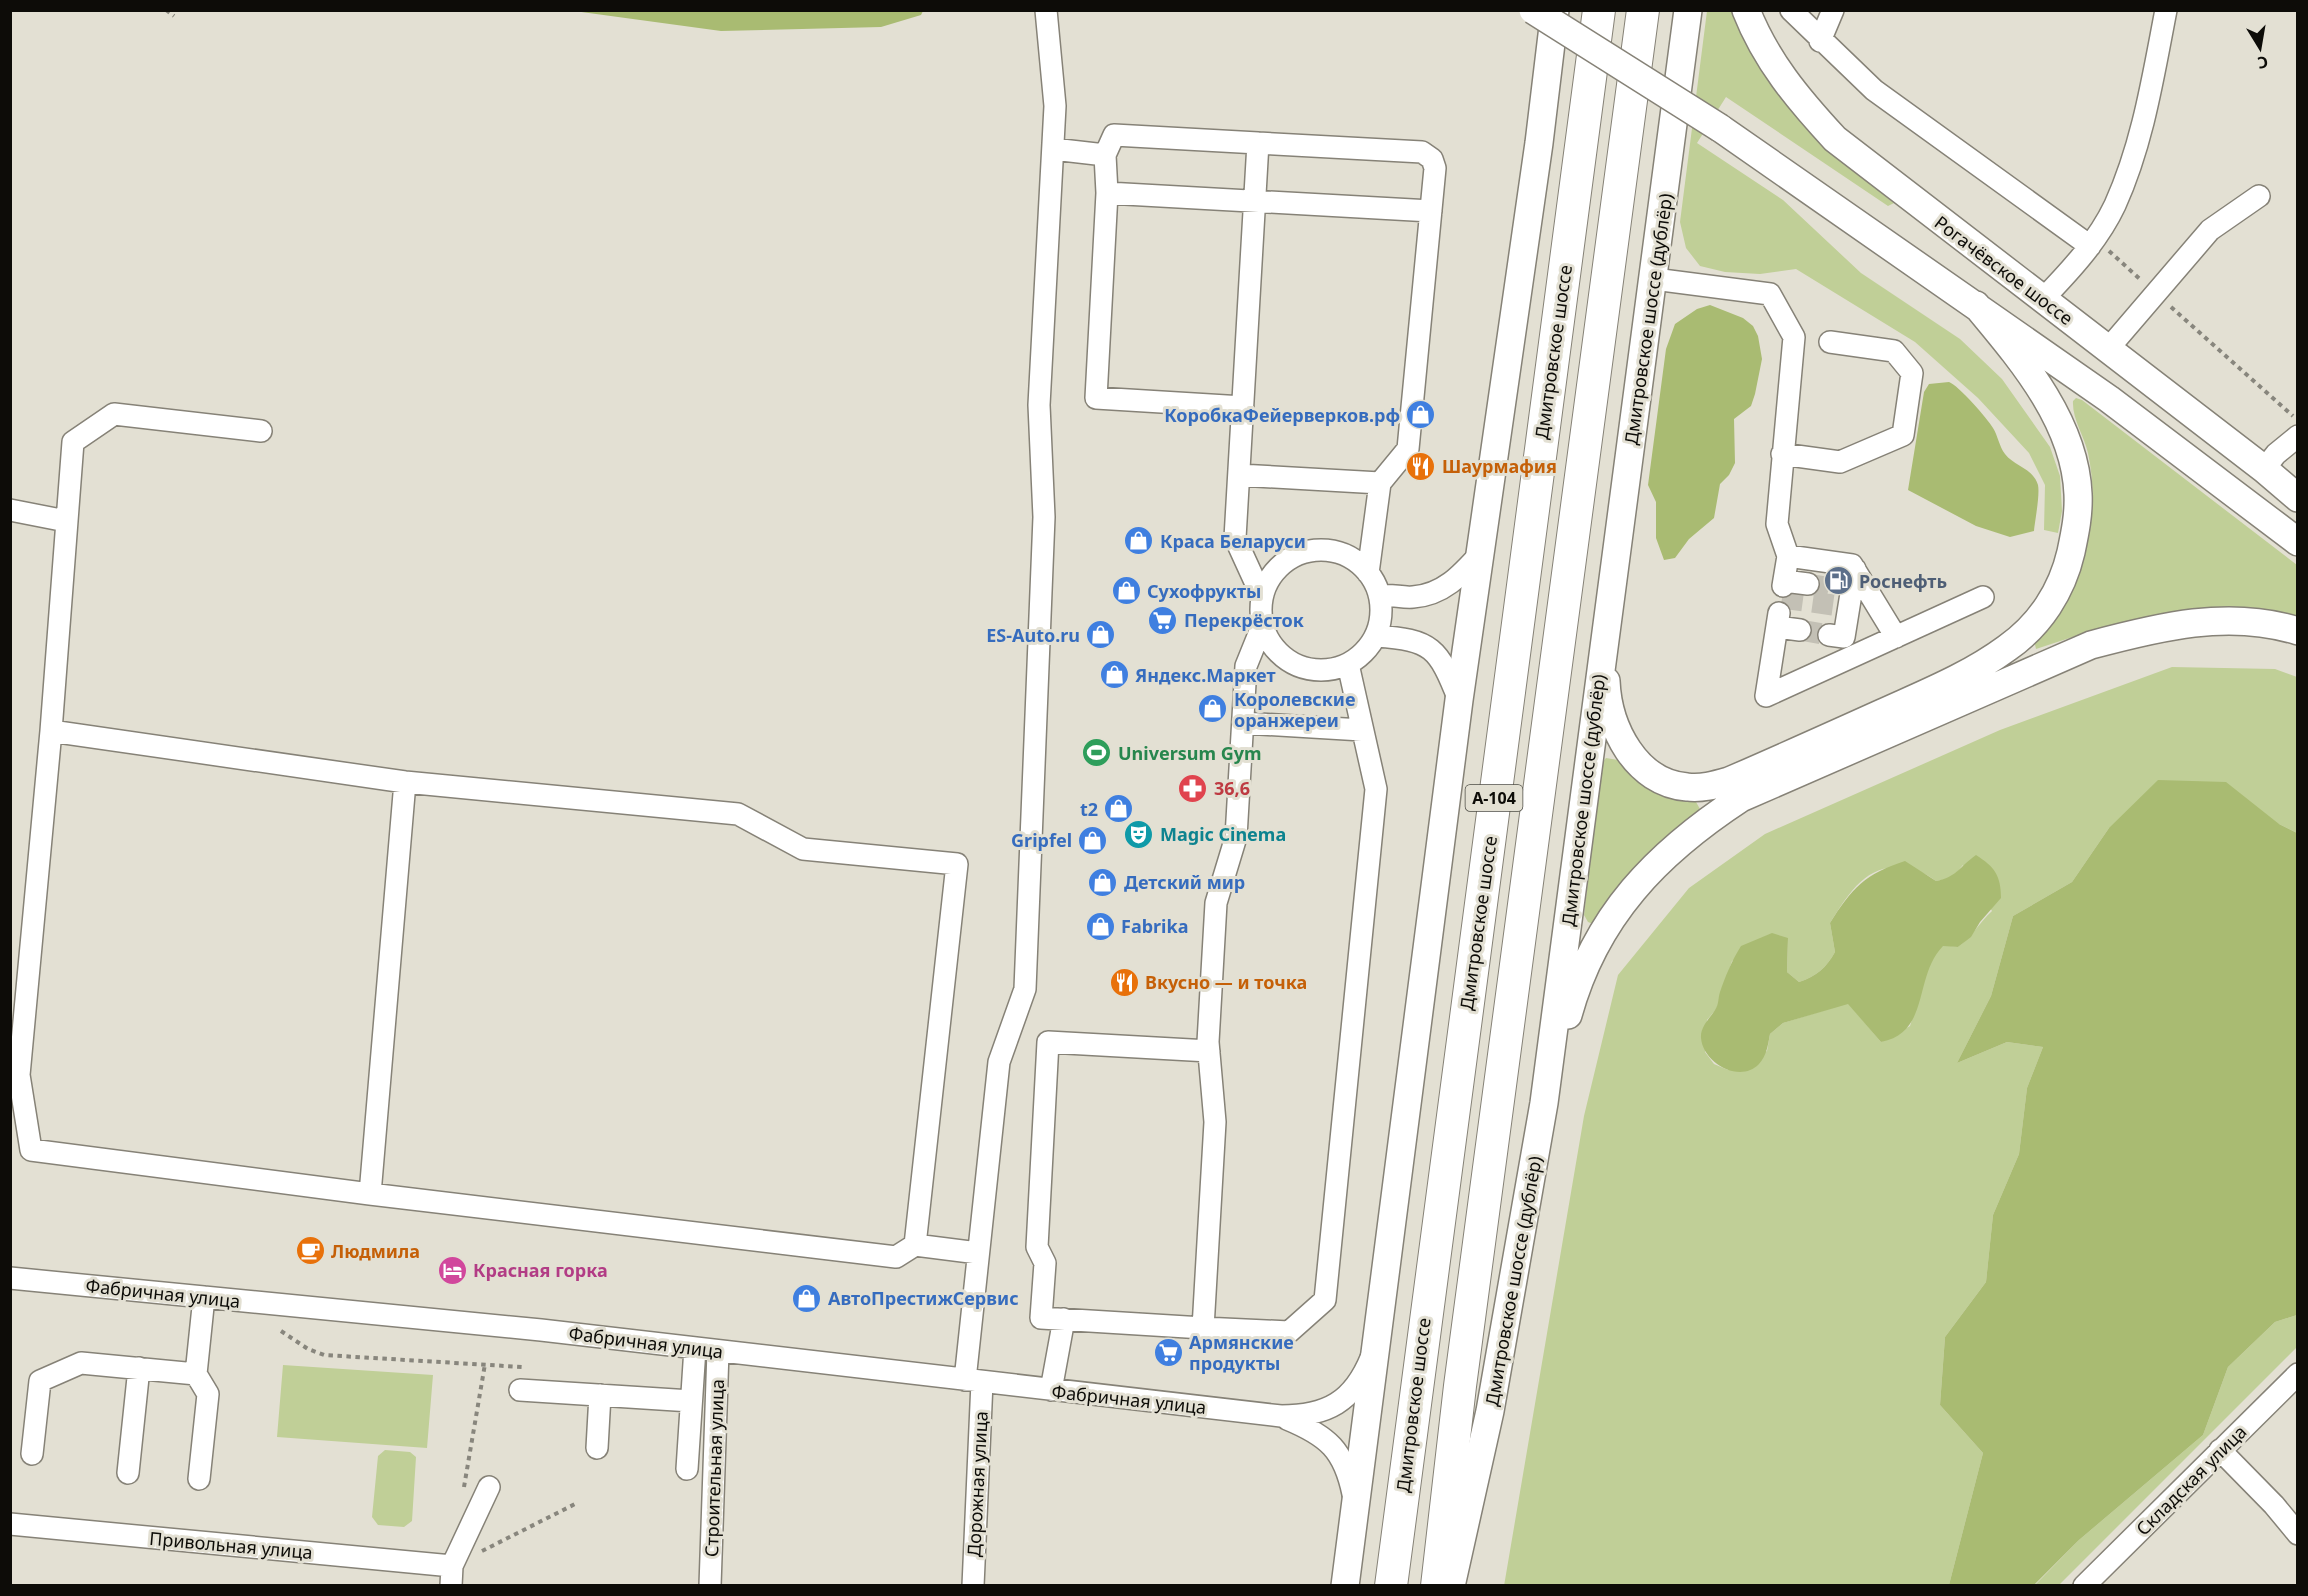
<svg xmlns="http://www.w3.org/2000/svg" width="2308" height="1596" font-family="'Noto Sans',sans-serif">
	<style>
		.green { fill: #c0cf97; fill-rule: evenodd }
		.forest { fill: #a9bb72 }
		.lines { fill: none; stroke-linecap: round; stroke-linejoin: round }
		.minor-tunnel { stroke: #c3c0b5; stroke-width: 21; stroke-dasharray: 21 10; stroke-linecap: butt }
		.minor-casing { stroke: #868277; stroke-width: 24 }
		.major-casing { stroke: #868277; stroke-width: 30 }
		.highway-casing { stroke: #868277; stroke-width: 34 }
		.path { stroke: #88867d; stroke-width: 4; stroke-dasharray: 4.5 4.5; stroke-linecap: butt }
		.minor { stroke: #fff; stroke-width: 21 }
		.major { stroke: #fff; stroke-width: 27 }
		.highway { stroke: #fff; stroke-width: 32 }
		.major-bridge-casing { stroke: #868277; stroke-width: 30; stroke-linecap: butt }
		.major-bridge { stroke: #fff; stroke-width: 27 }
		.labels { text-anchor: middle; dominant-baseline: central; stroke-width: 6; stroke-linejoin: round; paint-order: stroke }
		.shield { fill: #e3e0d3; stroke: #4d4c45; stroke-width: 1.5 }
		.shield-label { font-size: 16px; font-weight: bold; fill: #0d0c08 }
		.street-label { font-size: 18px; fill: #0d0c08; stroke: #e3e0d3 }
		.shop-label { font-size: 18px; font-weight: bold; fill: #366cbe; stroke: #e3e0d3; text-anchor: start }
		.food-label { font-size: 18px; font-weight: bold; fill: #c56008; stroke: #e3e0d3; text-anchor: start }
		.service-label { font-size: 18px; font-weight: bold; fill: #4e5e75; stroke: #e3e0d3; text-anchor: start }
		.leisure-label { font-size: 18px; font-weight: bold; fill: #27864d; stroke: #e3e0d3; text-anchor: start }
		.health-label { font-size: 18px; font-weight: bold; fill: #be3a42; stroke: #e3e0d3; text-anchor: start }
		.culture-label { font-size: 18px; font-weight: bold; fill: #0d838f; stroke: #e3e0d3; text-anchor: start }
		.hotel-label { font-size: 18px; font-weight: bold; fill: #b23c85; stroke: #e3e0d3; text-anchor: start }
	</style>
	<rect width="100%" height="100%" fill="#e3e0d3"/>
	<path class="green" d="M1707 11H1733C1773 102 1817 142 1894 203L1888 206 1726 97 1697 143 1783 200 1861 273 1960 339 2002 379 2050 447 2060 476 2062 511 2058 533 2044 530 2045 485 2029 453 1978 398 1915 342 1796 269 1760 274 1725 272 1700 266 1686 248 1680 222Z
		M2076 398 2082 400 2297 565V618L2195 609 2103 627 2036 649 2034 640C2081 587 2103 525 2088 453 2084 435 2072 419 2073 401Z
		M2172 667 2275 669 2297 677V833L2279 824 2109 828 2072 882 2013 916 1991 996 1957 1063 2007 1042 2043 1047 2027 1088 2019 1154 1993 1215 1986 1282 1945 1337 1940 1405 1983 1453 1949 1585 1504 1586 1584 1116 1618 975 1689 888 1765 834 2000 730ZM1963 865 1992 911C1979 923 1972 937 1958 947L1943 945 1931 958 1910 1026 1881 1042 1848 1003 1783 1023 1770 1034 1767 1051 1728 1070 1714 1064 1705 1052 1707 1020 1717 1008 1732 961 1788 938 1787 972 1799 982C1817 976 1826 968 1835 952L1830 923C1847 896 1866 863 1902 868 1917 870 1924 872 1936 881L1952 878Z
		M1606 758 1618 760 1638 779 1689 797 1696 802 1700 809 1695 817 1593 924 1588 922 1584 915 1602 763Z
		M2297 1315V1347L2059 1585 2034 1586 2079 1540 2203 1435 2228 1367 2275 1322Z
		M283 1365 433 1375 427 1448 277 1437Z
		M385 1450 410 1452 416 1457 412 1521 404 1527 378 1525 372 1517 378 1456Z"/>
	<path class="forest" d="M574 11H923L921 15 881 27 721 31Z
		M1710 305 1743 318 1753 326 1758 336 1762 359 1755 394 1751 406 1734 419 1735 463 1729 475 1720 484 1714 518 1689 539 1675 558 1664 560 1656 538V502L1648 485 1666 349 1675 324 1697 309Z
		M1949 382C1958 385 1988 419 1993 428 1998 436 1999 446 2005 454 2014 466 2033 468 2038 485 2040 495 2035 520 2034 531L2010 537 1976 526 1908 490 1924 392 1929 384Z
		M2158 780 2226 782 2279 824 2297 833V1315L2275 1322 2228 1367 2203 1435 2079 1540 2034 1585H1949L1983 1453 1940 1405 1945 1337 1986 1282 1993 1215 2019 1154 2027 1088 2043 1047 2007 1042 1957 1063 1991 996 2013 916 2072 882 2109 828Z
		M1976 855C1995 867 2001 876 2001 898L1980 922 1971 937 1958 947 1943 946C1913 977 1931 1032 1881 1042L1848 1004 1783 1023 1770 1034C1768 1044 1767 1055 1759 1064 1740 1084 1703 1063 1701 1038 1700 1027 1710 1018 1715 1010 1719 1004 1718 998 1720 992 1725 977 1732 960 1741 946L1772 933 1788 938 1787 972 1799 982C1817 976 1826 968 1835 952L1830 923C1852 888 1865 874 1905 861L1936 881C1957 877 1959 867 1976 855Z"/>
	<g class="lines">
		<path class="minor-tunnel" d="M1808 584 1836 589
			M1782 598 1833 605
			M1800 630 1829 635"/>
		<defs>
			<path id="minor" d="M1791 10 1874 90 2090 246
				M1820 41 1833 10
				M1053 149 1105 155 1107 193 1096 398 1243 407
				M1105 155 1114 135 1258 143
				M1107 193 1431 211
				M1654 279 1770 294 1794 337 1777 524 1788 556
				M2043 299C2070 271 2098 241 2115 205 2143 143 2153 77 2166 10
				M2108 349 2210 230 2259 196
				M261 431 114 414 73 442 51 731 405 782 738 814 803 849 957 864 915 1245
				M1782 454 1840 462 1903 435 1912 373 1894 351 1830 342
				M2264 469 2276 454 2298 436
				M1239 475 1380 483
				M10 510 66 521
				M1261 610a60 60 0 1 1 120 0a60 60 0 1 1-120 0Z
				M1784 581 1808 584
				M1783 586 1788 556 1852 565 1896 637
				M1380 596C1392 594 1401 598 1413 597 1443 595 1461 575 1480 554
				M1262 597 1235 538 1258 143 1422 152 1432 159 1435 168 1408 449 1380 483 1368 573
				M1263 624 1246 666 1236 837 1216 903 1208 1042 1215 1122 1203 1328 1289 1332 1325 1300 1376 789 1348 664
				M1777 627 1800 630
				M1829 635 1844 637 1855 569
				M1376 636C1432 640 1438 647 1459 700
				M1766 696 1983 597
				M1766 696 1779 613
				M1243 723 1362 730
				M51 731 19 1075 31 1150 370 1194 896 1257 915 1245 978 1253
				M370 1194 405 782
				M10 1278 541 1330 1281 1416C1327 1416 1353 1402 1371 1358
				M1203 1328 1041 1318 1045 1263 1037 1247 1048 1042 1209 1051
				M965 1380 999 1062 1025 989 1044 517 1039 405 1055 106 1046 10
				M520 1390 691 1401
				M1051 1390 1064 1319
				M1287 1419C1328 1436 1344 1450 1353 1494
				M597 1448 600 1395
				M2220 1450 2274 1505 2298 1534
				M32 1454 40 1381 81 1363 196 1374
				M687 1469 695 1348
				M128 1473 139 1368
				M199 1479 208 1394 196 1374 204 1297
				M10 1524 452 1566
				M451 1586 452 1566 489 1487
				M710 1586 718 1351
				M973 1586 982 1382
				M2084 1586 2298 1374"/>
			<path id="major" d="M1746 10C1766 61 1798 99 1835 139L2264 469 2298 498
				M1720 128 2109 399 2298 542
				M1606 681C1608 728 1636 783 1687 787 1701 789 1715 785 1729 781 1780 759 1831 736 1882 713 1926 693 1969 676 2007 648 2040 625 2062 591 2071 552 2075 533 2079 514 2078 494 2075 421 2020 358 1976 305
				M1568 1015C1595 916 1657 853 1741 798L2091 645C2158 627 2229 609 2298 631
				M1345 1586 1459 700 1539 143 1555 10
				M1451 1586 1490 1411 1544 1103 1688 10"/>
			<path id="highway" d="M1391 1586 1599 10
				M1437 1586 1460 1386 1643 10"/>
		</defs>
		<use href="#minor" class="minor-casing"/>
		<use href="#major" class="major-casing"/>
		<use href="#highway" class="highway-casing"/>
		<path class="path" d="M166 10 174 16
			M2109 251 2141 280
			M2171 307 2293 416
			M281 1331 308 1349 324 1355 522 1367
			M464 1487 485 1364
			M482 1551 577 1503
			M307 1586V1585"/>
		<use href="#minor" class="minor"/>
		<use href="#major" class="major"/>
		<use href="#highway" class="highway"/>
		<defs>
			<path id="major-bridge" d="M1533 10 1720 128"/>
		</defs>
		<use href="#major-bridge" class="major-bridge-casing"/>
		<use href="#major-bridge" class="major-bridge"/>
	</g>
	<defs>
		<symbol id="shop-disc" viewBox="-11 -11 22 22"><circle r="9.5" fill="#3f7fe0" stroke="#e3e0d3"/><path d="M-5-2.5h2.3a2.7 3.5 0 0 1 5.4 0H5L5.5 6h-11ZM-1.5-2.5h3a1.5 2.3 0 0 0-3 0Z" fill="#fff"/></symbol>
		<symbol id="restaurant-disc" viewBox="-11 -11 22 22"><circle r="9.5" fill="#e8710a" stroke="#e3e0d3"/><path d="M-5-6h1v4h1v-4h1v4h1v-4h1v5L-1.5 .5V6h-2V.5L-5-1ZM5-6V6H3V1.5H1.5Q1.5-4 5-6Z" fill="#fff"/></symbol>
		<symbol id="fuel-disc" viewBox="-11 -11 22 22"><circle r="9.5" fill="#5c6f8a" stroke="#e3e0d3"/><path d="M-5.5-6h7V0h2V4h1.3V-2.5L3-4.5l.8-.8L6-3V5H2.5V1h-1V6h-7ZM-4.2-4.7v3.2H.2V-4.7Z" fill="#fff"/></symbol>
		<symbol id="supermarket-disc" viewBox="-11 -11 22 22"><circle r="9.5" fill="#3f7fe0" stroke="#e3e0d3"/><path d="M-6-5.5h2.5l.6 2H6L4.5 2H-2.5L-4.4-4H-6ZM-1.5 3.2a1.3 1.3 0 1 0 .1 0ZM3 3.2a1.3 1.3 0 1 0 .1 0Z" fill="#fff"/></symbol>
		<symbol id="stadium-disc" viewBox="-11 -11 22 22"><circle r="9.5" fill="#2e9e5b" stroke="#e3e0d3"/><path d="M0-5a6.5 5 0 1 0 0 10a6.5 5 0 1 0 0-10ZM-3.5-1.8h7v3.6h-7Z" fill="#fff"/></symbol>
		<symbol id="pharmacy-disc" viewBox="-11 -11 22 22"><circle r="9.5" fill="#e0444e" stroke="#e3e0d3"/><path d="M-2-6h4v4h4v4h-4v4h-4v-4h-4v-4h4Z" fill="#fff"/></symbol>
		<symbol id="theatre-disc" viewBox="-11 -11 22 22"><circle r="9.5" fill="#0f9aa8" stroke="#e3e0d3"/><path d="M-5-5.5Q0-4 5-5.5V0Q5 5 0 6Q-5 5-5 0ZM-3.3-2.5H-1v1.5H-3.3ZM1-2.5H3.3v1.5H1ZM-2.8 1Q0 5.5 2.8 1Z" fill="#fff"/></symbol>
		<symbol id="cafe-disc" viewBox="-11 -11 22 22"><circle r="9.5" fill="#e8710a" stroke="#e3e0d3"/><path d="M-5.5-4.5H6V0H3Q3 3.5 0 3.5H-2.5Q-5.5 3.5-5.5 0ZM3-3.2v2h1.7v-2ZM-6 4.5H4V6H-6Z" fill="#fff"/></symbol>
		<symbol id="hotel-disc" viewBox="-11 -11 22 22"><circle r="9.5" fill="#d1479c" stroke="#e3e0d3"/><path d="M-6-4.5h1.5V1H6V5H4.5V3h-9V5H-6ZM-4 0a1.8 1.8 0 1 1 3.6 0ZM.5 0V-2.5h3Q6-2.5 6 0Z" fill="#fff"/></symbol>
	</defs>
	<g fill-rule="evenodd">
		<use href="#shop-disc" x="1404" y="398" width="33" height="33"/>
		<use href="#restaurant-disc" x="1404" y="450" width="33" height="33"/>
		<use href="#shop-disc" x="1122" y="524" width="33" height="33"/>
		<use href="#fuel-disc" x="1822" y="564" width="33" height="33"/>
		<use href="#shop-disc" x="1110" y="574" width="33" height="33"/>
		<use href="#supermarket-disc" x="1146" y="604" width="33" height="33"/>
		<use href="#shop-disc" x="1084" y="618" width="33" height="33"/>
		<use href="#shop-disc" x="1098" y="658" width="33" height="33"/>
		<use href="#shop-disc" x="1196" y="692" width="33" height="33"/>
		<use href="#stadium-disc" x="1080" y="736" width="33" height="33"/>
		<use href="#pharmacy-disc" x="1176" y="772" width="33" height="33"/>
		<use href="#shop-disc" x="1102" y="792" width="33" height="33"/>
		<use href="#theatre-disc" x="1122" y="818" width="33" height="33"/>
		<use href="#shop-disc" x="1076" y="824" width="33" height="33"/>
		<use href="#shop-disc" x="1086" y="866" width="33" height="33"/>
		<use href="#shop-disc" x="1084" y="910" width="33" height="33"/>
		<use href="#restaurant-disc" x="1108" y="966" width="33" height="33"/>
		<use href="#cafe-disc" x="294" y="1234" width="33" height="33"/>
		<use href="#hotel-disc" x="436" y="1254" width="33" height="33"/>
		<use href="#shop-disc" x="790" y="1282" width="33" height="33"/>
		<use href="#supermarket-disc" x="1152" y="1336" width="33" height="33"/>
	</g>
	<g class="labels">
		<rect class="shield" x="1465.5" y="785" width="57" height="26" rx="4.5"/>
		<g class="shield-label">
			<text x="1494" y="798">А-104</text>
		</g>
		<g class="street-label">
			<text transform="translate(2004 270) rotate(37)">Рогачёвское шоссе</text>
			<text transform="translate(1648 319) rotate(-82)">Дмитровское шоссе (дублёр)</text>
			<text transform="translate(1553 352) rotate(-82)">Дмитровское шоссе</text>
			<text transform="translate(1583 800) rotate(-83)">Дмитровское шоссе (дублёр)</text>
			<text transform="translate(1478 923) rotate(-82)">Дмитровское шоссе</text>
			<text transform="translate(1513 1281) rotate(-80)">Дмитровское шоссе (дублёр)</text>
			<text transform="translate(163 1293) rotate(6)">Фабричная улица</text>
			<text transform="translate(646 1342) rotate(7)">Фабричная улица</text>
			<text transform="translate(1129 1399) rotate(6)">Фабричная улица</text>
			<text transform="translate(1413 1405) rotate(-83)">Дмитровское шоссе</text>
			<text transform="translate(714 1468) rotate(-88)">Строительная улица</text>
			<text transform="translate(2191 1480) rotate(-45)">Складская улица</text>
			<text transform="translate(977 1484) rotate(-87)">Дорожная улица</text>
			<text transform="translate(231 1545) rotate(5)">Привольная улица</text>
		</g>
		<g class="shop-label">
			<text x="1400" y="415" text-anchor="end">КоробкаФейерверков.рф</text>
			<text x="1160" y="541">Краса Беларуси</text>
			<text x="1147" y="591">Сухофрукты</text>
			<text x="1184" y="620">Перекрёсток</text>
			<text x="1080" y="635" text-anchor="end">ES-Auto.ru</text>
			<text x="1135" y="675">Яндекс.Маркет</text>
			<text x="1234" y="699">Королевские<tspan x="1234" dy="21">оранжереи</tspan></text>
			<text x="1098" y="809" text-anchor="end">t2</text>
			<text x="1072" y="840" text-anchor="end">Gripfel</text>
			<text x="1124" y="882">Детский мир</text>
			<text x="1121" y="926">Fabrika</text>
			<text x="828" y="1298">АвтоПрестижСервис</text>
			<text x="1189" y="1342">Армянские<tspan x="1189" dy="21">продукты</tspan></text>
		</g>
		<g class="food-label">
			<text x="1442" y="466">Шаурмафия</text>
			<text x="1145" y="982">Вкусно — и точка</text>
			<text x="331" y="1251">Людмила</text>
		</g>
		<g class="service-label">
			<text x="1859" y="581">Роснефть</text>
		</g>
		<g class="leisure-label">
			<text x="1118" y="753">Universum Gym</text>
		</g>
		<g class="health-label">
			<text x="1214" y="788">36,6</text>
		</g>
		<g class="culture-label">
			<text x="1160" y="834">Magic Cinema</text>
		</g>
		<g class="hotel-label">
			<text x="473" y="1270">Красная горка</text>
		</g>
	</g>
	<rect width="2308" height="1596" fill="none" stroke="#0d0c08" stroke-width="24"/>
	<g transform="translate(2260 48) rotate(169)" stroke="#e3e0d3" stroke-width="4.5" paint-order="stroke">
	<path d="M0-4.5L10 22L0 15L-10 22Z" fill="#0d0c08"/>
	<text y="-9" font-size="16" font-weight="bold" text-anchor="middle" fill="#0d0c08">С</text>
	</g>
</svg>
